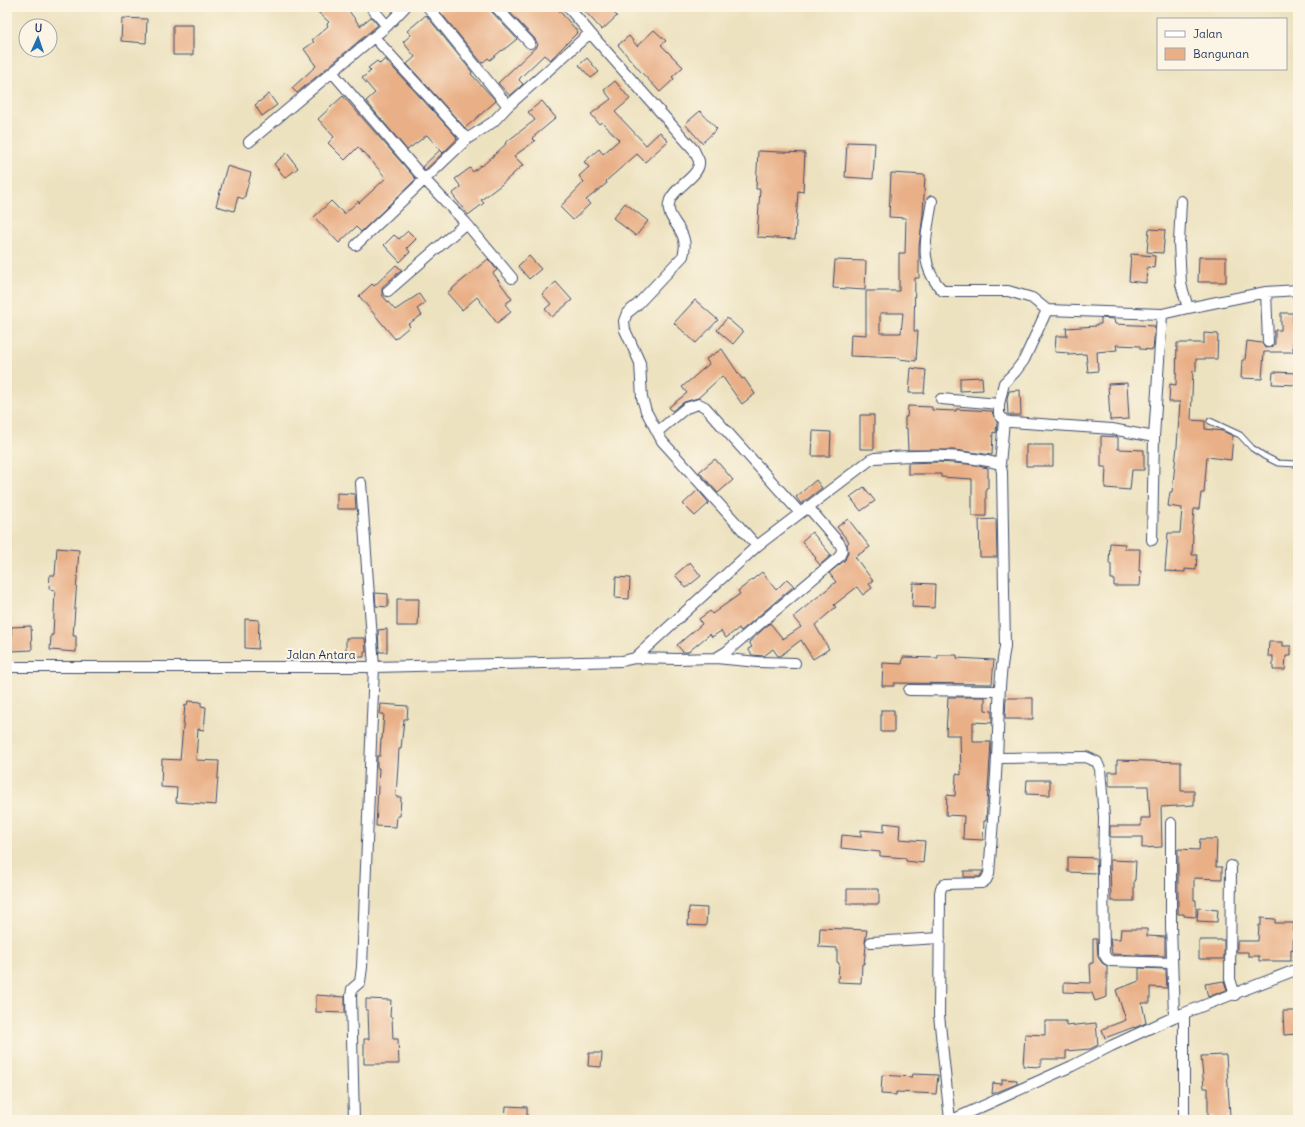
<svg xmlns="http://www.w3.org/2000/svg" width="1305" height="1127" font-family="Delius,sans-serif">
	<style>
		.building { fill: #e9b088; fill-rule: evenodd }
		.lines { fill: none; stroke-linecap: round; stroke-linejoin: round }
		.service-casing { stroke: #3a4a6d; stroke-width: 7 }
		.minor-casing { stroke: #3a4a6d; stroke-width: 12 }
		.service { stroke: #fff; stroke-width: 5 }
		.minor { stroke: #fff; stroke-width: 10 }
		.labels { text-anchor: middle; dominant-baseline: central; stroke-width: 4; stroke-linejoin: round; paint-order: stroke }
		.street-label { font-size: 12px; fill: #1b2f5e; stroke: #fcf5e5 }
	</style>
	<rect width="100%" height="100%" fill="#fcf5e5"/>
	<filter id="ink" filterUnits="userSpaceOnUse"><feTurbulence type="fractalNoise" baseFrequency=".025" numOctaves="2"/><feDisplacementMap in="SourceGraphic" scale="8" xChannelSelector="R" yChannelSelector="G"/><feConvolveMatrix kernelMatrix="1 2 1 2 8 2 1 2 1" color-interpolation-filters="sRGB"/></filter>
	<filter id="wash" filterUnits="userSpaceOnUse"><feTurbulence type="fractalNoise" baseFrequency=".012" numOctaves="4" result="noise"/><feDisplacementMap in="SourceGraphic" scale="16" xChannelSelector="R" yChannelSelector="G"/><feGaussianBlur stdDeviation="0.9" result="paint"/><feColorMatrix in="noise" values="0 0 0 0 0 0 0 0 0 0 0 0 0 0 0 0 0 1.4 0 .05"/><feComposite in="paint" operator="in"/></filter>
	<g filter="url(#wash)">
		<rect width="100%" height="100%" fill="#ede2c0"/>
		<g id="blocks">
			<path class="building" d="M312 7H346L360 26 371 17 378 25 297 93 292 88 316 66 304 49 314 42 312 40 328 26 327 24 329 22Z
				M436 7H490L491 11 517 39 502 51V50L490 60 488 58 482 63Z
				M505 7H556L578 32 550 60 544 55 520 78 519 80 523 84 510 96 498 83 538 45 535 39Z
				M581 7H609L617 16 602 30Z
				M426 15 472 72 471 74 496 101 465 128 407 64 415 57 403 42 411 35 407 31Z
				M122 18 147 19 146 43 121 41Z
				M173 25H193V55H173Z
				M654 30 666 41 661 45 683 67 672 77 674 79 660 92 641 72 618 45 629 36 637 46Z
				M587 58 599 72 591 78 579 65Z
				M385 59 456 136 457 139 443 153 427 135 407 150 366 101 375 93 362 78 371 71 368 68 377 61 380 64Z
				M615 81 630 99 615 112 646 145 660 132 668 141 645 162 637 154 606 181 607 183 586 200 590 204 573 220 560 207 584 182 579 176 589 167 584 162 599 149 603 154 619 140 602 122 599 124 591 114 611 99 604 90Z
				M269 94 277 105 262 116 255 105Z
				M343 96 416 179 361 232 356 227 339 243 314 217 331 201 344 214 358 201 359 203 386 178 364 152 363 153 358 147 345 160 328 143 334 137 318 119Z
				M542 101 556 118 532 138 535 141 514 156 523 165 501 185 481 200 484 203 468 215 452 194 461 187 455 179 470 168 473 172 481 165 482 166 506 144 505 143 535 120 528 112Z
				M700 111 717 129 702 143 685 124Z
				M847 142 875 143 873 179 845 177Z
				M440 150 443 153 425 170 422 167Z
				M758 151 805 153 803 192 798 191 795 239 757 237 760 189H756Z
				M287 153 298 168 285 178 274 164Z
				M227 166 251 173 244 199 238 197 234 211 216 206Z
				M891 173 925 175 923 214 919 247V278H915L914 331H918L916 361 899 359 900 358 850 356 851 334 866 335V291H899V253H905L906 218 889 217ZM880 313H903L901 333H880Z
				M625 203 648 221 636 236 613 218Z
				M1149 229 1165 230 1163 253 1147 252Z
				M408 231 416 239 407 248 410 252 400 262 384 245 394 235 399 239Z
				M1131 254 1155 256 1154 268 1147 267 1146 283 1129 281Z
				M529 256 541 269 529 279 518 266Z
				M1199 257H1226V282H1198Z
				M488 259 497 270 493 273 512 299 505 304 511 312 497 323 477 297 462 310 447 293Z
				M835 260 866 261 865 290 833 288Z
				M396 265 402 270 383 286 382 289V295L395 310 419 294 425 303 417 309 422 315 408 324 410 326 395 339 359 296 372 284 374 286Z
				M556 282 572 300 552 317 545 309 551 304 542 294Z
				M695 300 718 320 696 343 674 323Z
				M1281 313H1293V352H1264L1262 379 1241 378 1242 360H1245L1247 341 1262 343 1265 348 1272 347 1275 344V330H1281Z
				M727 318 743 332 733 344 717 330Z
				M1101 318 1114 319 1115 324 1155 326 1153 350 1140 349V346L1116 345 1117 350 1097 352 1098 371 1088 372 1086 354 1068 355V353L1055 352 1056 336H1067L1066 328 1096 326V324H1101Z
				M1204 333 1218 334 1217 359H1196V371L1193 370 1191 420 1205 421V429L1223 431 1233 436 1231 460 1207 457 1204 493H1201L1199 509H1194L1192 534H1193L1192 555H1197L1196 570 1185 569V572L1165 571 1168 533H1180L1182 508 1168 506 1170 492H1172L1177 446 1180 402H1169L1170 384 1176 385 1177 343H1204Z
				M722 349 742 379 744 378 755 394 742 404 722 376 698 398 684 402 672 411 669 407 687 393 682 387 709 364 706 359Z
				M911 368 926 370 924 393H909Z
				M1273 372 1298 373V385L1272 384Z
				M982 377 983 390 960 391V378Z
				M1127 383 1129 419 1110 420 1108 384Z
				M1020 390 1021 415H1008L1007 398 1009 391Z
				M908 406 932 407V410L956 411V409L992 411 994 417 997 422 996 433 993 432 992 455 954 450H908L907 428H905V417H907Z
				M860 415H874V449H860Z
				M813 431 831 432 830 456H812Z
				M1101 436 1118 437V449L1144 450V470H1132L1130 490 1105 488 1106 467H1101Z
				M1026 445H1053V466H1026Z
				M715 459 733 480 718 493 699 472Z
				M938 462 968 464 988 468V488H986V516H972V479L941 477V474H908V463Z
				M816 480 822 488 801 504 796 497Z
				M864 487 875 501 861 511 850 497Z
				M698 490 709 503 695 516 683 504Z
				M337 493 355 494 356 509H337Z
				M848 519 870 547 855 557 873 581 869 584 872 588 863 595 857 587 834 605 836 607 815 625 829 649 813 659 801 640 780 656H778L773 649 764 656 752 655 748 649 752 647 749 642 770 623 783 639 801 627 793 617 836 582 829 573 845 560 848 552 847 544 849 542 837 527Z
				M996 519 997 557H980L979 520Z
				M812 532 831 555 820 565 815 559 816 558 802 541Z
				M1110 543 1125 544V549H1140L1139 571H1141L1140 586H1114V579H1111V564H1109Z
				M57 548 79 550 73 636H76V652L50 650 51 635H53L55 590 49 589 50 575H55Z
				M690 562 701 576 686 588 675 575Z
				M762 572 776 590 787 579 794 586 741 631 739 628 726 638 721 631 712 637 710 634 688 652H683L677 645 702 624 699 619 710 611 712 614 740 594 738 591Z
				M616 577 630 578 629 599 615 598Z
				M913 583 935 584 934 608 912 607Z
				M375 593 388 594V607L376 606Z
				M397 599H419L418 626H397Z
				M245 619 259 620 258 649 245 648Z
				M31 626 32 650 12 651 11 627Z
				M387 629V652H379L378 630Z
				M346 638H365L366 652H364V657H346Z
				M1269 642H1283V646H1291V656H1286L1285 670H1273V656H1268Z
				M938 655H957V658L994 660 992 684 894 683V686H882L883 663 902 664 903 657 938 658Z
				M948 697H985V710L992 711V723L973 722V742H991L986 821H984L983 840 963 839 964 816 946 815 947 795 955 796 956 774 961 775 960 735H946Z
				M1006 698H1033V719H1005Z
				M188 701 201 702V706L206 707 204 730 198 729 196 760 219 761 216 805 176 802 177 788 161 787 162 759 180 760 185 705H187Z
				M381 704 408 706 407 719H404L401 749H399L396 797H401L400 816H397L396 827 376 826 379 768H377V756H380L381 739H382L384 714H380Z
				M881 710H894V732H881Z
				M1117 760 1181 762V791H1194V805L1161 807 1162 847 1142 848V837H1110V826H1141V818H1150L1148 786H1109V772H1117Z
				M1027 780H1050V795L1026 794Z
				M884 823 900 825 899 839 925 841 923 863 906 861V858L880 856V852L841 848 842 835 861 837V830L884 832Z
				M1200 839H1217L1216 867H1222V879L1194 878V900H1196V917L1184 916V914H1178V849L1199 850Z
				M1068 857 1096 858 1097 873 1068 872Z
				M1110 860 1136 861 1135 880H1134V901H1111Z
				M964 871H983L980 877H964Z
				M847 889H879V904H847Z
				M689 907 707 908 706 926 688 925Z
				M1198 908 1218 910 1217 922 1197 921Z
				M1261 918 1275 919V923H1294L1293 950 1291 949V961H1259V956H1248V952H1237V941H1258L1259 925H1261Z
				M820 928 867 930 865 942 866 946 864 964H862L861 983 838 982 839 963 837 962V948L819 947Z
				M1121 929H1147V936L1165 937V956L1112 954 1110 939H1120Z
				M1093 939H1097L1098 957 1102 963 1107 966V997L1095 1001 1092 993 1064 992V982L1091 983 1090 963H1093Z
				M1199 940H1224V959H1199Z
				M1139 968 1166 969 1167 988 1150 987V1003H1142L1146 1023 1134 1028V1027L1105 1038 1102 1029 1126 1020 1116 990 1139 981Z
				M1224 981 1227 990 1208 997 1205 984Z
				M316 995 345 997V1013L316 1012Z
				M366 999 391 1000 390 1017H392L393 1039H398L399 1064H364V1039H369L368 1010H366Z
				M1283 1011H1298V1034L1284 1035Z
				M1045 1021H1066V1026L1096 1023 1098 1045 1090 1049 1066 1051V1059H1041V1067L1023 1066 1025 1034 1045 1035Z
				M589 1053H602L601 1067 588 1066Z
				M1226 1055 1230 1116H1227V1120H1214V1116H1208V1088H1204L1201 1056Z
				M913 1074 938 1075 936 1094 896 1092V1095L881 1094 882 1075 912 1077Z
				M1002 1079 1017 1080V1084L992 1094 993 1083 1002 1084Z
				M506 1106 527 1107V1120H505Z"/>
		</g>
	</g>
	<g filter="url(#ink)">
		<use href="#blocks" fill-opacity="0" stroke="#3a4a6d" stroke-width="1"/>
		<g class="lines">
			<defs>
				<path id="service" d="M1210 421 1240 435 1252 448 1264 456 1278 463 1298 464"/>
				<path id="minor" d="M371 7 387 26
					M428 7 508 106
					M496 7 530 43
					M568 7 590 33 694 150C695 153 698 158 699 161 701 176 675 186 670 200 662 221 692 228 683 256L637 305 627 313 624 321 625 330 640 363 642 398 646 411 662 441 757 546 870 460 875 458C917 455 959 453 1000 464L1002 472 1005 647C998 683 999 720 997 757 995 796 992 835 989 874L986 880 982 883 945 884 941 888 940 893 939 1015 950 1120
					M374 37 467 139
					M332 72 425 180 466 223 512 278
					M249 142 387 26 405 7
					M932 201C927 234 916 264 943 291H1008L1032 298 1047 310 1162 314 1188 308 1266 292 1298 290
					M1181 201 1179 243 1181 284 1188 308
					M356 245 467 139 493 122 508 106 590 33
					M388 291 466 223
					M1266 292 1268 342
					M1047 310 1024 360 1015 372 1004 383 999 404V414L1004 421 1011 422 1112 429 1154 437 1152 540
					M941 399 999 404
					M657 432 686 408 699 404 705 407 800 513
					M1154 437 1162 314
					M1000 464 1004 421
					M635 658 757 546
					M716 658 726 652 839 557C842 552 843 549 840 544L808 507
					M7 667H374L622 661 635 658 677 659 716 658 758 662 795 663
					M909 690 999 691
					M997 758 1086 757 1097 762 1100 769 1104 817 1103 876 1104 954 1107 959 1111 961 1172 963
					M1171 823V926L1174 1017
					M1231 866 1230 979 1235 995
					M871 942 940 938
					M1184 1014V1120
					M354 1120 351 996 352 989 360 982 362 967 374 667 361 483
					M952 1120 1072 1066 1111 1046 1174 1017 1298 969"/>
			</defs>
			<use href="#service" class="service-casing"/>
			<use href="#minor" class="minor-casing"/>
			<use href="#service" class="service"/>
			<use href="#minor" class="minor"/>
		</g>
	</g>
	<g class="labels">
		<g class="street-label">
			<text x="321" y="654">Jalan Antara</text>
		</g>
	</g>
	<rect width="1305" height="1127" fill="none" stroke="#fcf5e5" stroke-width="24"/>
	<rect x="1157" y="18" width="130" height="52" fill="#fcf5e5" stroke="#a2a6af"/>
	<rect x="1165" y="31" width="20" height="6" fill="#ffffff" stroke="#a2a6af"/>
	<text x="1193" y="38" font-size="12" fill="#1b2f5e">Jalan</text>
	<rect x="1165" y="48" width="20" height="12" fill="#e9b088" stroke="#a2a6af"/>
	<text x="1193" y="58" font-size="12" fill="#1b2f5e">Bangunan</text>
	<g transform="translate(38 38) rotate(3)"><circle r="19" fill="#fcf5e5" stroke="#a2a6af"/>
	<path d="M0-3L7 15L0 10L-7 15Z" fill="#1f6fb2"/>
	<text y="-6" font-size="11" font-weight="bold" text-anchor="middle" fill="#1b2f5e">U</text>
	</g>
</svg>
